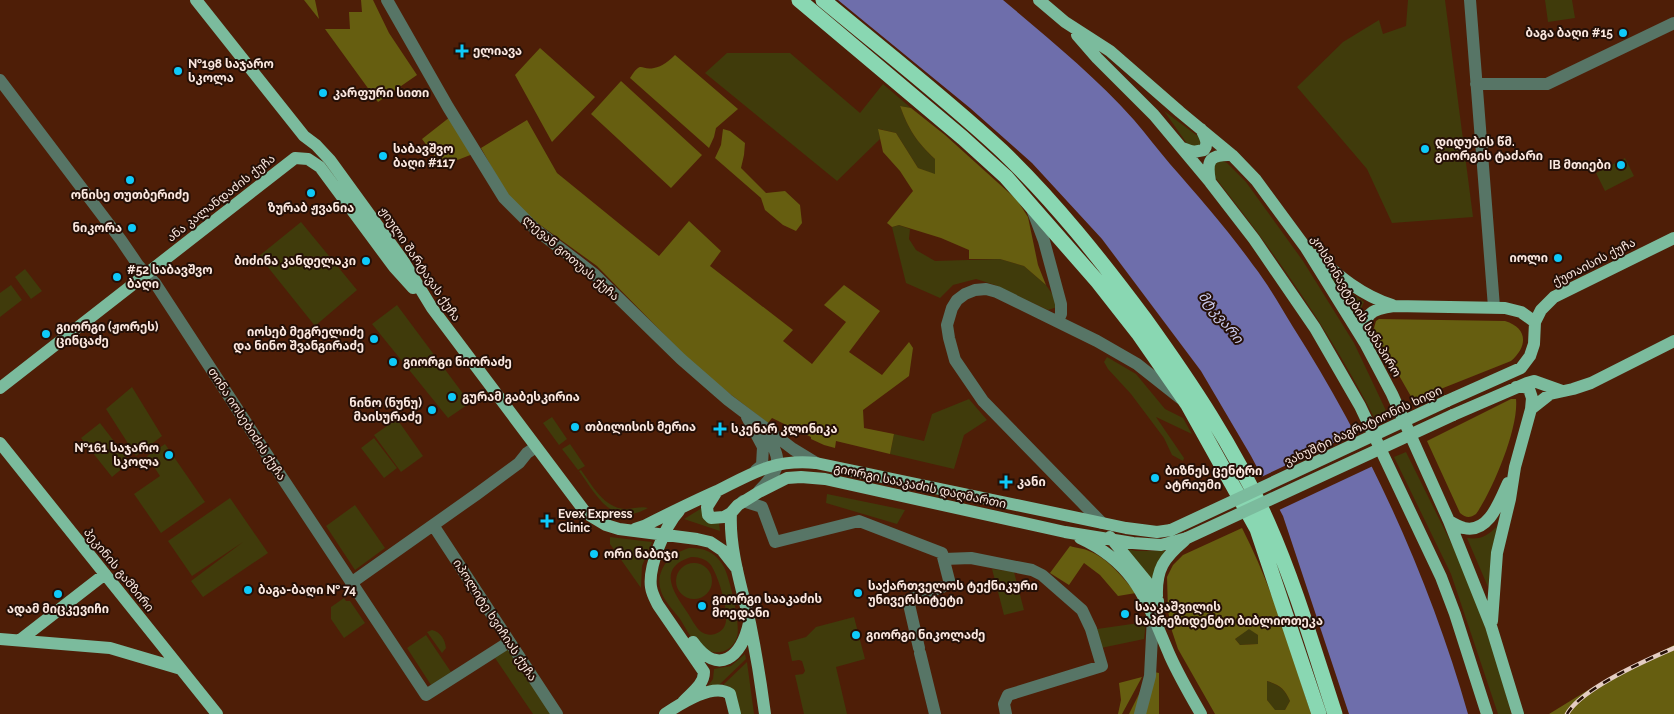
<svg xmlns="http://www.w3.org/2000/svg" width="1674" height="714" font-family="Raleway,'Noto Sans Georgian',sans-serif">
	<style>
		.green { fill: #403b0b; fill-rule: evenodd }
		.forest { fill: #665e10; fill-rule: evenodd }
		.water { fill: #6e6eab }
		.pier { fill: #4e1e07 }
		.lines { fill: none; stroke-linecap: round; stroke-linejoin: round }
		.minor { stroke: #577566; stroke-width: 12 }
		.major { stroke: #7bbb9d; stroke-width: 12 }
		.highway { stroke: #89d7b2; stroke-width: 15 }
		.rail-casing { stroke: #e4cdc3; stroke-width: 4.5 }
		.rail { stroke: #251007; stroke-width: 2.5; stroke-dasharray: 8; stroke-linecap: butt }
		.major-bridge { stroke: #7bbb9d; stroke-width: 12 }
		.poi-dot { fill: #0ecafa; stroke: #251007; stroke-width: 2 }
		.labels { text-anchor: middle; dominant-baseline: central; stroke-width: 4; stroke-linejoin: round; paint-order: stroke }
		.poi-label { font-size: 12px; font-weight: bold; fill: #fbe8e0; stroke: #251007; text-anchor: start }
		.street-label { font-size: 12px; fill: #fbe8e0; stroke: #251007 }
		.water-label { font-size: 14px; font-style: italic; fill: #cbccf0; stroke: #251007 }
	</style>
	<rect width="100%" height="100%" fill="#4e1e07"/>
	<path class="green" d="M1408 0H1445L1473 217 1392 223 1367 169 1297 87 1343 42 1379 20 1383 34 1406 26Z
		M1545 0H1572L1575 18 1548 22Z
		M727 53H790L860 113 883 84 911 108 900 106C909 130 916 141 935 159L936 175 918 168 896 133 879 129 880 139 837 181 705 73Z
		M1164 111 1199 137 1201 139 1200 145 1197 148 1188 145Z
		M1625 158 1634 176 1605 191 1596 173Z
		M1221 160 1227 163 1246 182 1303 261 1354 343 1389 417 1377 423C1332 334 1276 254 1214 176L1212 166Z
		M301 222 357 290 315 326 259 256Z
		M899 225 910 229 909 239 916 250 935 261 1000 259 1024 266 1046 285 1057 301V307L1048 310 995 285 976 279 953 285 940 298 906 283 892 227Z
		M25 269 42 291 31 299 15 277Z
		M1331 275 1352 294 1364 302 1356 321 1329 276Z
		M11 285 22 300 0 317V293Z
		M397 305 470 403 448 418 372 324Z
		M1107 357 1136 374 1165 409 1183 418 1192 434 1156 417 1184 458 1183 461 1172 455 1164 438 1131 394 1108 369 1104 362Z
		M132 387 162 436 136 456 106 409Z
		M969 399 987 420 964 435 954 469 890 454 894 434 924 441 932 414Z
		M552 417 567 439 559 445 543 423Z
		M397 419 423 456 401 472 374 435Z
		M100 423 130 462 112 477 81 438Z
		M374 438 397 468 384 478 361 448Z
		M165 444 205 502 161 533 134 494 160 476 147 456Z
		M570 444 585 466 578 470 562 449Z
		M1406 452 1464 569 1499 666 1511 714H1498L1451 574 1394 457Z
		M581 470C592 485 604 508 625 509 633 509 642 506 648 508 612 528 597 496 579 471Z
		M827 494 905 510 897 524 826 503Z
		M230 498 268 553 203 597 191 581 243 542 192 576 168 541Z
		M355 505 385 548 355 570 326 526Z
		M702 508 719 523 720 531 684 519Z
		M1497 526 1491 558 1488 587 1467 538C1480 540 1488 536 1497 526Z
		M610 537 652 542 642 566 641 588 610 544Z
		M689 548C698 548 707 549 714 555 718 558 721 562 724 567 730 579 741 625 737 637 731 656 709 656 697 644 690 637 685 627 680 619 674 611 666 603 662 594 653 572 669 554 689 548ZM691 557C697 557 704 558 709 563 717 570 728 609 726 620 726 627 721 632 715 634 710 636 704 634 700 631 695 626 691 618 687 612 674 593 656 568 691 557Z
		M1122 548 1136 551H1167L1153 583Z
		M676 581a18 18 0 1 1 36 0a18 18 0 1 1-36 0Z
		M992 569 1014 572 1024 610 1004 615Z
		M344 598 346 601H350L365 623 344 638 331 619V607Z
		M854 617 865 659 836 667 847 714H804L795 675 803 674 805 671 802 661 799 660 792 661 788 642 806 637 816 627Z
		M1146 622 1144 639 1101 648 1097 629Z
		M1249 628 1258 635V644L1240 645 1235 639Z
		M432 630C441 632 445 640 446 648L442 653 427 632Z
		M426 635 451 672 431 685 407 648Z
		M510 648 555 714H533L495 658Z
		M745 654 746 659 719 685 708 686 713 679 714 669 731 666Z
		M747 662 754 714H739C737 701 740 687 723 685Z
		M1267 681C1279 685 1285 689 1290 701L1285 710 1275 711 1267 700Z"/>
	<path class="forest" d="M304 0H315L319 19Z
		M361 0H373L389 33 417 75 378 102 325 29H350L349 12H362Z
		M540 48 595 97 552 142 515 75Z
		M675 55 738 109 716 128 714 137 709 148 630 78C642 59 640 71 654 68 662 67 670 60 675 55Z
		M621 81 702 155 671 188 591 114Z
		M900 106 911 108 945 135 1017 200 1028 217 1038 265 1046 285 1024 266 1000 259H969V250L941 238 899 225 892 227 887 223 913 191 900 171 883 152 878 129 896 133 918 168 935 174V159C916 141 909 130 900 106Z
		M450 117 473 154 442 166 422 139Z
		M527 120 557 173 659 256 689 221 721 251 710 266 793 330 783 341 812 364 846 322 824 305 844 285 880 311 849 352 882 375 909 342 913 348 909 376 863 410 864 428 894 434 890 454 836 441 835 448 824 445 811 439V437L772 418 768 423 700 371 597 266 525 214 507 195 481 148Z
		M723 129 730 131 745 143 744 155 741 168 766 193 785 191 800 205 802 223 796 231 783 225 765 210 761 198 715 158 721 145Z
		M1379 319 1505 321C1528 328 1528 346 1511 361L1413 400 1377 337 1374 328 1376 321Z
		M1511 399H1516C1519 427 1493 490 1476 514 1470 518 1466 518 1460 513L1427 441Z
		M1242 528C1272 586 1291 651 1311 714H1215L1178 649 1172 631 1168 611 1167 577 1173 565 1183 555ZM1249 629 1258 635V644L1240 645 1235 639ZM1267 681C1280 685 1285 689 1290 701L1285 710H1275L1267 700Z
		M1070 546C1076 548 1083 548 1089 551 1108 558 1123 578 1136 593L1118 596 1100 575 1084 563 1069 585 1050 573Z
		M1674 645V714H1549L1593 687Z
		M1149 671 1159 673V714H1129L1147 678Z
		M1142 677 1122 714H1118L1121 700 1119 683Z"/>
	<path class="water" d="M838 0H1003C1048 38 1095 76 1134 120 1147 135 1158 150 1170 164 1199 197 1228 230 1253 265 1268 284 1280 306 1293 327 1368 444 1430 580 1468 714H1349L1283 516 1251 456 1201 371 1102 239 1032 163 970 108Z"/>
	<path class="pier" d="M1357 432 1373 466 1277 511 1259 478Z"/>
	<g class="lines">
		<path class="minor" d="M387 0 448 107 504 198 535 229 594 274 681 359 728 400 793 449 816 463
			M1470 0 1494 307
			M0 80 121 240 138 265 155 283 279 473 426 695 509 642
			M1476 84H1547L1674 23
			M1032 209 1044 241 1061 304V314L1058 321
			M747 417 763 447 762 465 756 470
			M759 491C782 467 783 460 764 431
			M743 501 762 507 775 542 859 521 942 553 950 584 908 600 919 648
			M1102 523 983 401 955 360 949 338 947 325 952 308 957 300 965 294 975 290 986 289 997 292 1097 341 1137 364 1180 398
			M433 525 557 714
			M944 559 971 558 1032 570 1042 575 1082 610 1091 629 1102 666 1008 695 1004 704 1006 714
			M351 583 477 494 519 463 527 453 536 447
			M920 653 935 714
			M1140 714 1150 676 1153 616"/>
		<path class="major" d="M196 0 304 136 316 145 330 160 404 262 432 308 586 513 606 525 619 529 697 539 710 542 722 550 737 569
			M1039 0 1065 22 1110 51 1180 112 1232 155 1256 180 1306 248 1365 343 1392 394 1449 521 1491 626 1518 714
			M1077 35 1097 58 1154 115 1210 182 1254 239 1315 328 1360 406 1441 577 1455 614 1487 714
			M1182 148 1193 152 1204 150C1209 143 1205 137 1201 129
			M1210 181C1206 160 1210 154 1232 155
			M1315 255C1339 276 1361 295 1392 305
			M1365 341C1363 315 1369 309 1394 306L1505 308 1521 312 1535 322
			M0 388 295 158 308 159 320 167 394 267 413 288
			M1447 401 1521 368 1530 356 1534 344 1535 322 1541 310 1554 297 1674 238
			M1531 409 1550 394 1573 389 1591 383 1674 341
			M1453 415 1527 383 1534 381 1562 391
			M0 443 217 714
			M717 491 707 507 708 515 711 518 724 517 731 513 738 505 759 492 787 478 801 477 825 479 1065 532 1133 543 1161 545 1187 538
			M679 511C665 526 648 567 651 587 652 594 655 599 658 605L704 672C704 685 691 693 683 702
			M731 513C729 549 742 589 750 623 756 653 761 683 765 714
			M1449 521C1454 524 1459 527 1464 528 1489 534 1500 500 1508 483
			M635 529 644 526C668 514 692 502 717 491 753 473 773 459 816 463L1126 528 1157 532 1171 530
			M1110 537 1147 582 1158 601
			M1080 538C1137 564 1147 603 1170 656 1179 676 1190 695 1201 714
			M1157 596C1156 569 1164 558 1184 541
			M1492 621 1497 553 1510 499 1515 467 1531 409 1532 398 1529 389 1524 387H1516
			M0 639 110 648 181 669
			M20 640 105 574
			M693 642C718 677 742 657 749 623
			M665 714C680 704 713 682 730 694L735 714"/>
		<path class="highway" d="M799 0 963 138 1006 177 1098 282 1138 333 1188 405 1257 529 1319 714
			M823 0C883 50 945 98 1002 151 1055 202 1101 260 1145 319 1191 383 1236 450 1268 523 1295 584 1314 650 1335 714"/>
		<defs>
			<path id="rail" d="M1567 714C1581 689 1646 660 1674 648"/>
		</defs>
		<use href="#rail" class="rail-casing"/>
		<use href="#rail" class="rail"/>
		<path class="major-bridge" d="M1171 530 1447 401
			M1187 538 1453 415"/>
	</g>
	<g class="poi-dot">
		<circle cx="1623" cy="33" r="5"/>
		<path d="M459.5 43.5h5v5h5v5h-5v5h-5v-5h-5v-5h5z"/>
		<circle cx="178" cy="71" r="5"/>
		<circle cx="323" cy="93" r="5"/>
		<circle cx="1425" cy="149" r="5"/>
		<circle cx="383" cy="156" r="5"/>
		<circle cx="1621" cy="165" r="5"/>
		<circle cx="130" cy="180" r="5"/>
		<circle cx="311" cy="193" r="5"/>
		<circle cx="132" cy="228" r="5"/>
		<circle cx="1558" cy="258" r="5"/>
		<circle cx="366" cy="261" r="5"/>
		<circle cx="117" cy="277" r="5"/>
		<circle cx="46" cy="334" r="5"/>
		<circle cx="374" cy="339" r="5"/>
		<circle cx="393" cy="362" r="5"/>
		<circle cx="452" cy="397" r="5"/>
		<circle cx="432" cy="410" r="5"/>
		<circle cx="575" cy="427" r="5"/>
		<path d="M717.5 421.5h5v5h5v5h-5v5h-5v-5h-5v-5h5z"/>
		<circle cx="169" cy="455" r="5"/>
		<circle cx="1155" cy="478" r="5"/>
		<path d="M1003.5 474.5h5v5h5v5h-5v5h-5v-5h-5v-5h5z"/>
		<path d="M544.5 513.5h5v5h5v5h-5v5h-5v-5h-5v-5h5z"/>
		<circle cx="594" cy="554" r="5"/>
		<circle cx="248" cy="590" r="5"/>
		<circle cx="858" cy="593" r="5"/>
		<circle cx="58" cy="594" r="5"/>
		<circle cx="702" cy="606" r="5"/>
		<circle cx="1125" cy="614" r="5"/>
		<circle cx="856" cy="635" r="5"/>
	</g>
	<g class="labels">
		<g class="poi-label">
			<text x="1613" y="33" text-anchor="end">ბაგა ბაღი #15</text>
			<text x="473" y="51">ელიავა</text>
			<text x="188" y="64">№198 საჯარო<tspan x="188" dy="14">სკოლა</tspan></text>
			<text x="333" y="93">კარფური სითი</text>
			<text x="1435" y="142">დიდუბის წმ.<tspan x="1435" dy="14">გიორგის ტაძარი</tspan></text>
			<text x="393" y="149">საბავშვო<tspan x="393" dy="14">ბაღი #117</tspan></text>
			<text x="1611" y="165" text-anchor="end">IB მთიები</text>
			<text x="130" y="195" text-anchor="middle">ონისე თუთბერიძე</text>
			<text x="311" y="208" text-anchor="middle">ზურაბ ჟვანია</text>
			<text x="122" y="228" text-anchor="end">ნიკორა</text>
			<text x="1548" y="258" text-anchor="end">იოლი</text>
			<text x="356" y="261" text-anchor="end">ბიძინა კანდელაკი</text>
			<text x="127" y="270">#52 საბავშვო<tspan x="127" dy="14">ბაღი</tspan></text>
			<text x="56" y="327">გიორგი (ჟორეს)<tspan x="56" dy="14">ცინცაძე</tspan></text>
			<text x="364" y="332" text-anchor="end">იოსებ მეგრელიძე<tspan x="364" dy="14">და ნინო შვანგირაძე</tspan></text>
			<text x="403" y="362">გიორგი ნიორაძე</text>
			<text x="462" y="397">გურამ გაბესკირია</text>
			<text x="422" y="403" text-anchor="end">ნინო (ნუნუ)<tspan x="422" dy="14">მაისურაძე</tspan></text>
			<text x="585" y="427">თბილისის მერია</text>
			<text x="731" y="429">სკენარ კლინიკა</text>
			<text x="159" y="448" text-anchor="end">№161 საჯარო<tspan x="159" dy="14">სკოლა</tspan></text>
			<text x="1165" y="471">ბიზნეს ცენტრი<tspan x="1165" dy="14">ატრიუმი</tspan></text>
			<text x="1017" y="482">კანი</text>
			<text x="558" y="514">Evex Express<tspan x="558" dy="14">Clinic</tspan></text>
			<text x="604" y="554">ორი ნაბიჯი</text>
			<text x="868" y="586">საქართველოს ტექნიკური<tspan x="868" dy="14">უნივერსიტეტი</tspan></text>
			<text x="258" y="590">ბაგა-ბაღი № 74</text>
			<text x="712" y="599">გიორგი სააკაძის<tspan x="712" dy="14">მოედანი</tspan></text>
			<text x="1135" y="607">სააკაშვილის<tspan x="1135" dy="14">საპრეზიდენტო ბიბლიოთეკა</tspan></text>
			<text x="58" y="609" text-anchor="middle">ადამ მიცკევიჩი</text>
			<text x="866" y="635">გიორგი ნიკოლაძე</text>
		</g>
		<g class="street-label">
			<text transform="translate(221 198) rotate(-38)">ანა კალანდაძის ქუჩა</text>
			<text transform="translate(571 258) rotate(41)">ლევან გოთუას ქუჩა</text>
			<text transform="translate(1594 262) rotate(-27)">ქუთაისის ქუჩა</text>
			<text transform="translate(420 264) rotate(56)">ჟიული შარტავას ქუჩა</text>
			<text transform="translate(1356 306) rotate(59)">კოსმონავტების სანაპირო</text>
			<text transform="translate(247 424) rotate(57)">თინა იოსებიძის ქუჩა</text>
			<text transform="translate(1363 426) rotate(-25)">ვახუშტი ბაგრატიონის ხიდი</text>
			<text transform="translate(920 486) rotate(12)">გიორგი სააკაძის დაღმართი</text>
			<text transform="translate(119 570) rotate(51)">პეკინის გამზირი</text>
			<text transform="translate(495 620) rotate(57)">იპოლიტე ხვიჩიას ქუჩა</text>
		</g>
		<g class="water-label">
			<text transform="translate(1221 317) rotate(51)">მტკვარი</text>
		</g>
	</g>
</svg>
